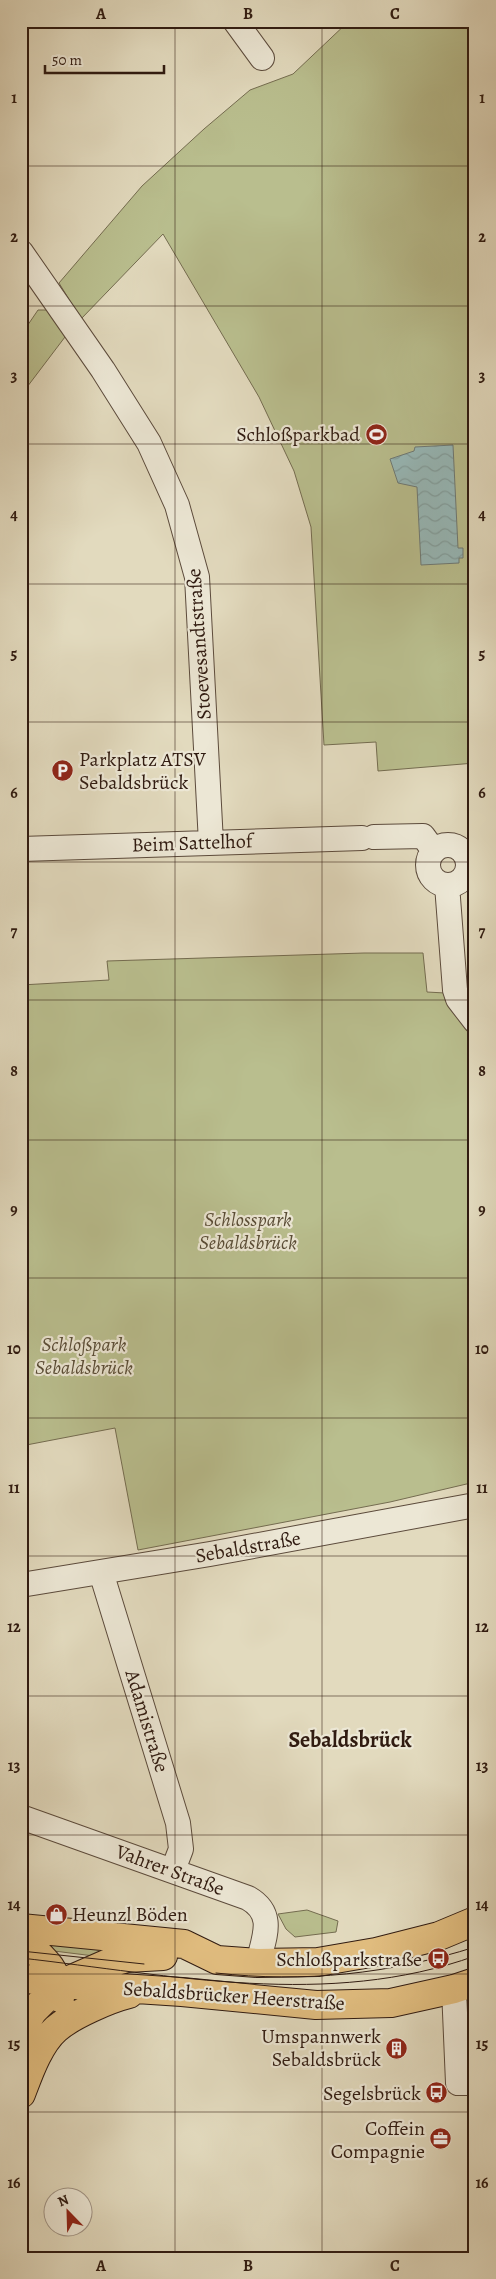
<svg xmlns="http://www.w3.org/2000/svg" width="496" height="2279" font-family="Alegreya,serif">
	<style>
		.green { fill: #b9be8e; stroke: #746c50 }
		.forest { fill: url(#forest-firs); stroke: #746c50 }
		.water { fill: url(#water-waves); stroke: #6e7a76 }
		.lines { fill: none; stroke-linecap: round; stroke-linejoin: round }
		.minor-casing { stroke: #5c4b3c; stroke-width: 26 }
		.major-casing { stroke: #301b11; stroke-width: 30 }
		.minor { stroke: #ece7d5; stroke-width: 24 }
		.major { stroke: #e1bd7f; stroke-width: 28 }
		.tram { stroke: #301b11; stroke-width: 1 }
		.grid { fill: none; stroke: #301b11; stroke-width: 1; stroke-opacity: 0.55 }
		.labels { text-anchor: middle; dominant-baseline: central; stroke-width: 4.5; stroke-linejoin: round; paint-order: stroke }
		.poi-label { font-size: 20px; fill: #301b11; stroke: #ece7d5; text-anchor: end }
		.street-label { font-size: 20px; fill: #301b11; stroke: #ece7d5 }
		.park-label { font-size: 20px; font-style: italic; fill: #594c36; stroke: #ece7d5 }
		.quarter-label { font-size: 22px; font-weight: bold; fill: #301b11; stroke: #ece7d5 }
		.neatline { fill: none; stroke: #301b11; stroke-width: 2 }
		.grid-label { font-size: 16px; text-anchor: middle; font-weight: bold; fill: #301b11 }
	</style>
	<defs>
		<pattern id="forest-firs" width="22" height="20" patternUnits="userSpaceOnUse" patternTransform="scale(1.25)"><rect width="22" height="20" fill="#b9be8e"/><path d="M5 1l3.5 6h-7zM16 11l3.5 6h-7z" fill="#9fa379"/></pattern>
		<pattern id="water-waves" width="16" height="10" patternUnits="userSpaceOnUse" patternTransform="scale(1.25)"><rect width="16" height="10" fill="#97b9b9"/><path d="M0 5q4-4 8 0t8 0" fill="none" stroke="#829e9e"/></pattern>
	</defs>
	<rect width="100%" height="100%" fill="#e2dabe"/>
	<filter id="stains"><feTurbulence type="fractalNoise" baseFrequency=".004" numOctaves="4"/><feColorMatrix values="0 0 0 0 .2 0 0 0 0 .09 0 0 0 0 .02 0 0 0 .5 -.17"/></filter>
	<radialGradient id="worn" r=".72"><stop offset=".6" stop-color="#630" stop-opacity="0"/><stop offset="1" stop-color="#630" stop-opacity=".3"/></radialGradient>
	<path class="green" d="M349 21H475V763L378 771 376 742 324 745 311 527 294 471 259 397 163 234 81 319 59 283 142 186 204 129 250 90 293 74Z
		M38 310H52L68 333 21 395V335Z
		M364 953H423L427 992 445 993 475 1033V1482L390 1502 138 1550 115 1428 21 1446V985L109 980 107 961Z
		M307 1910 338 1921 336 1932 295 1937 286 1929 278 1914Z
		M47 1936 134 1945 102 1957 46 1950Z"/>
	<path class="forest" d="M475 837V949L470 883 472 870 464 840Z"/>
	<path class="water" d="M453 445 458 548H463V558H459V563L421 565 417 487 398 483 390 459 414 451 415 447Z"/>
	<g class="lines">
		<defs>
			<path id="minor" d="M235 21 262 58
				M21 252 103 370 149 443 177 505 197 577 211 843
				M374 837 423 836 434 851
				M428 865a20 20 0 1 1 40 0a20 20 0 1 1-40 0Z
				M21 849 362 838
				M447 885 455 990 458 999 475 1021
				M101 1572 178 1823 181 1849 173 1870
				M21 1585 210 1554 475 1505
				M21 1817 248 1898C276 1914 264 1937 258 1963
				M454 1989 458 2083H475"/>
			<path id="major" d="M21 1928 184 1944 217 1960 258 1963 318 1962 376 1952 439 1936 475 1921
				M21 1938C41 1956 60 1970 60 1998
				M21 1978 60 1984 182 1992 316 2005 391 2003 454 1989 475 1982
				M21 2030 33 2011 60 1984 106 1964 127 1958 163 1956
				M21 2094C29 2073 39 2044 56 2029 72 2015 109 1999 129 1994"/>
		</defs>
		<use href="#minor" class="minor-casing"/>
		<use href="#major" class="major-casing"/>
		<use href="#minor" class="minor"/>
		<use href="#major" class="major"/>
		<path class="tram" d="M21 1951 144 1964
			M21 1958C172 1975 328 2009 475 1956
			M216 1973C304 1983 390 1974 475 1947"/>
	</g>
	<path class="grid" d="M175 21V2258M322 21V2258M21 166H475M21 306H475M21 444H475M21 584H475M21 722H475M21 862H475M21 1000H475M21 1140H475M21 1278H475M21 1418H475M21 1556H475M21 1696H475M21 1835H475M21 1974H475M21 2112H475"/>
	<defs>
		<symbol id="stadium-disc" viewBox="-11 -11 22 22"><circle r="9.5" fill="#8f2418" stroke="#ece7d5"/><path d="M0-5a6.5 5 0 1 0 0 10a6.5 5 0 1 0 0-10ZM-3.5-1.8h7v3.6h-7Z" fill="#fff"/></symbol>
		<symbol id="parking-disc" viewBox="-11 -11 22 22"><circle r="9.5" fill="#8f2418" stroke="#ece7d5"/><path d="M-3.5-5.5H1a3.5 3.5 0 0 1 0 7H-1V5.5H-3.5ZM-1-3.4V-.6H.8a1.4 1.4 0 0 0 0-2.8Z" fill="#fff"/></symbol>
		<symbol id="shop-disc" viewBox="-11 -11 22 22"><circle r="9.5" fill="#8f2418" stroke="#ece7d5"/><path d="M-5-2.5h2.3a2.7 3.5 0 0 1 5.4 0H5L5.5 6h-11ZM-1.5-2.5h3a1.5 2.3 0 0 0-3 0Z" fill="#fff"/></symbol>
		<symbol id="bus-disc" viewBox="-11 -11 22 22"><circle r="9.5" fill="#8f2418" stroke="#ece7d5"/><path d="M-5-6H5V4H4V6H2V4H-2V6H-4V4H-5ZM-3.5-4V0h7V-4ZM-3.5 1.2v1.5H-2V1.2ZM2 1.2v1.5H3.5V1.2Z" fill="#fff"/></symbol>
		<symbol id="building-disc" viewBox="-11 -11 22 22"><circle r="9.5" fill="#8f2418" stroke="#ece7d5"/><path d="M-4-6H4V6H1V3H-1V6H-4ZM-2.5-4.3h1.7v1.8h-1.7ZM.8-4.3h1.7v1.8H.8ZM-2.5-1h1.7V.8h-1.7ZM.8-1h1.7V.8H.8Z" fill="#fff"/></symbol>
		<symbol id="office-disc" viewBox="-11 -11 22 22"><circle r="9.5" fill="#8f2418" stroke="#ece7d5"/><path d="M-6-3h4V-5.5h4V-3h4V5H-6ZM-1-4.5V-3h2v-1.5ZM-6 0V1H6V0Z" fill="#fff"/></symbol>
	</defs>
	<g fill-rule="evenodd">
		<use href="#stadium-disc" x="364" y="422" width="25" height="25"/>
		<use href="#parking-disc" x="50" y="758" width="25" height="25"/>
		<use href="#shop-disc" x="44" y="1902" width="25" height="25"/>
		<use href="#bus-disc" x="426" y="1946" width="25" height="25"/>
		<use href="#building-disc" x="384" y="2036" width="25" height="25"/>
		<use href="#bus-disc" x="424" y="2080" width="25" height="25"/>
		<use href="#office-disc" x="428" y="2126" width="25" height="25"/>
	</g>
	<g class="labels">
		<g class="poi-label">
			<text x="360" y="434">Schloßparkbad</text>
			<text x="79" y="759" text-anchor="start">Parkplatz ATSV<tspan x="79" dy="23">Sebaldsbrück</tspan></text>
			<text x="72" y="1914" text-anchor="start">Heunzl Böden</text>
			<text x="422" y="1959">Schloßparkstraße</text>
			<text x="381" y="2036">Umspannwerk<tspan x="381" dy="23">Sebaldsbrück</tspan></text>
			<text x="421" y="2093">Segelsbrück</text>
			<text x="425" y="2128">Coffein<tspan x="425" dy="23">Compagnie</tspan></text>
		</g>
		<g class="street-label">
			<text transform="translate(199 644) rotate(-94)">Stoevesandtstraße</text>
			<text transform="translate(192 843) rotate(-2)">Beim Sattelhof</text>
			<text transform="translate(248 1547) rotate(-10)">Sebaldstraße</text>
			<text transform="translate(147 1721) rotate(73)">Adamistraße</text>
			<text transform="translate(170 1870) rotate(20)">Vahrer Straße</text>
			<text transform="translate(234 1996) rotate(4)">Sebaldsbrücker Heerstraße</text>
		</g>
		<g class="park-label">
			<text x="248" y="1219">Schlosspark<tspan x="248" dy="23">Sebaldsbrück</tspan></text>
			<text x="84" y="1344">Schloßpark<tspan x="84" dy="23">Sebaldsbrück</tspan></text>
		</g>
		<g class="quarter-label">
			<text x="350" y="1740">Sebaldsbrück</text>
		</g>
	</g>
	<rect width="496" height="2279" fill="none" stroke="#e2dabe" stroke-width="55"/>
	<g transform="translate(68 2212) rotate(337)"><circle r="24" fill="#ece7d5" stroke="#a19587"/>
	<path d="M0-4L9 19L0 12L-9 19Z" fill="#8f2418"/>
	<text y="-8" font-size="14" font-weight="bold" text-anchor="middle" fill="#301b11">N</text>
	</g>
	<path d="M45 65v8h119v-8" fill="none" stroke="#301b11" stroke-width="2.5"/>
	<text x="52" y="65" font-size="15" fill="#301b11" stroke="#ece7d5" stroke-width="4" paint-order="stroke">50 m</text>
	<rect x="28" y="28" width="440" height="2224" class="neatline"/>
	<g class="grid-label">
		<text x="101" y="19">A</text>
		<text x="248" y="19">B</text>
		<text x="395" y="19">C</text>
		<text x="14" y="103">1</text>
		<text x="482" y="103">1</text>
		<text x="14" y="242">2</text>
		<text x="482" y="242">2</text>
		<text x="14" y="381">3</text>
		<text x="482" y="381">3</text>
		<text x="14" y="520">4</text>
		<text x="482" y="520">4</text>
		<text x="14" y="659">5</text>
		<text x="482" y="659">5</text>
		<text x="14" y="798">6</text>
		<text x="482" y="798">6</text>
		<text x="14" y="937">7</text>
		<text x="482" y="937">7</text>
		<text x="14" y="1076">8</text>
		<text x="482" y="1076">8</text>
		<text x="14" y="1215">9</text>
		<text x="482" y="1215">9</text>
		<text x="14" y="1354">10</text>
		<text x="482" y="1354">10</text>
		<text x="14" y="1493">11</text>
		<text x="482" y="1493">11</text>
		<text x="14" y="1632">12</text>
		<text x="482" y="1632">12</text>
		<text x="14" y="1771">13</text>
		<text x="482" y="1771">13</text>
		<text x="14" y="1910">14</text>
		<text x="482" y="1910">14</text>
		<text x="14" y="2049">15</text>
		<text x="482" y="2049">15</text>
		<text x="14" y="2188">16</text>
		<text x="482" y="2188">16</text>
		<text x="101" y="2271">A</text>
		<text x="248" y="2271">B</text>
		<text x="395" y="2271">C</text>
	</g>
	<rect width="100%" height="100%" filter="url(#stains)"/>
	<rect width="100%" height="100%" fill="url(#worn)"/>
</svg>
